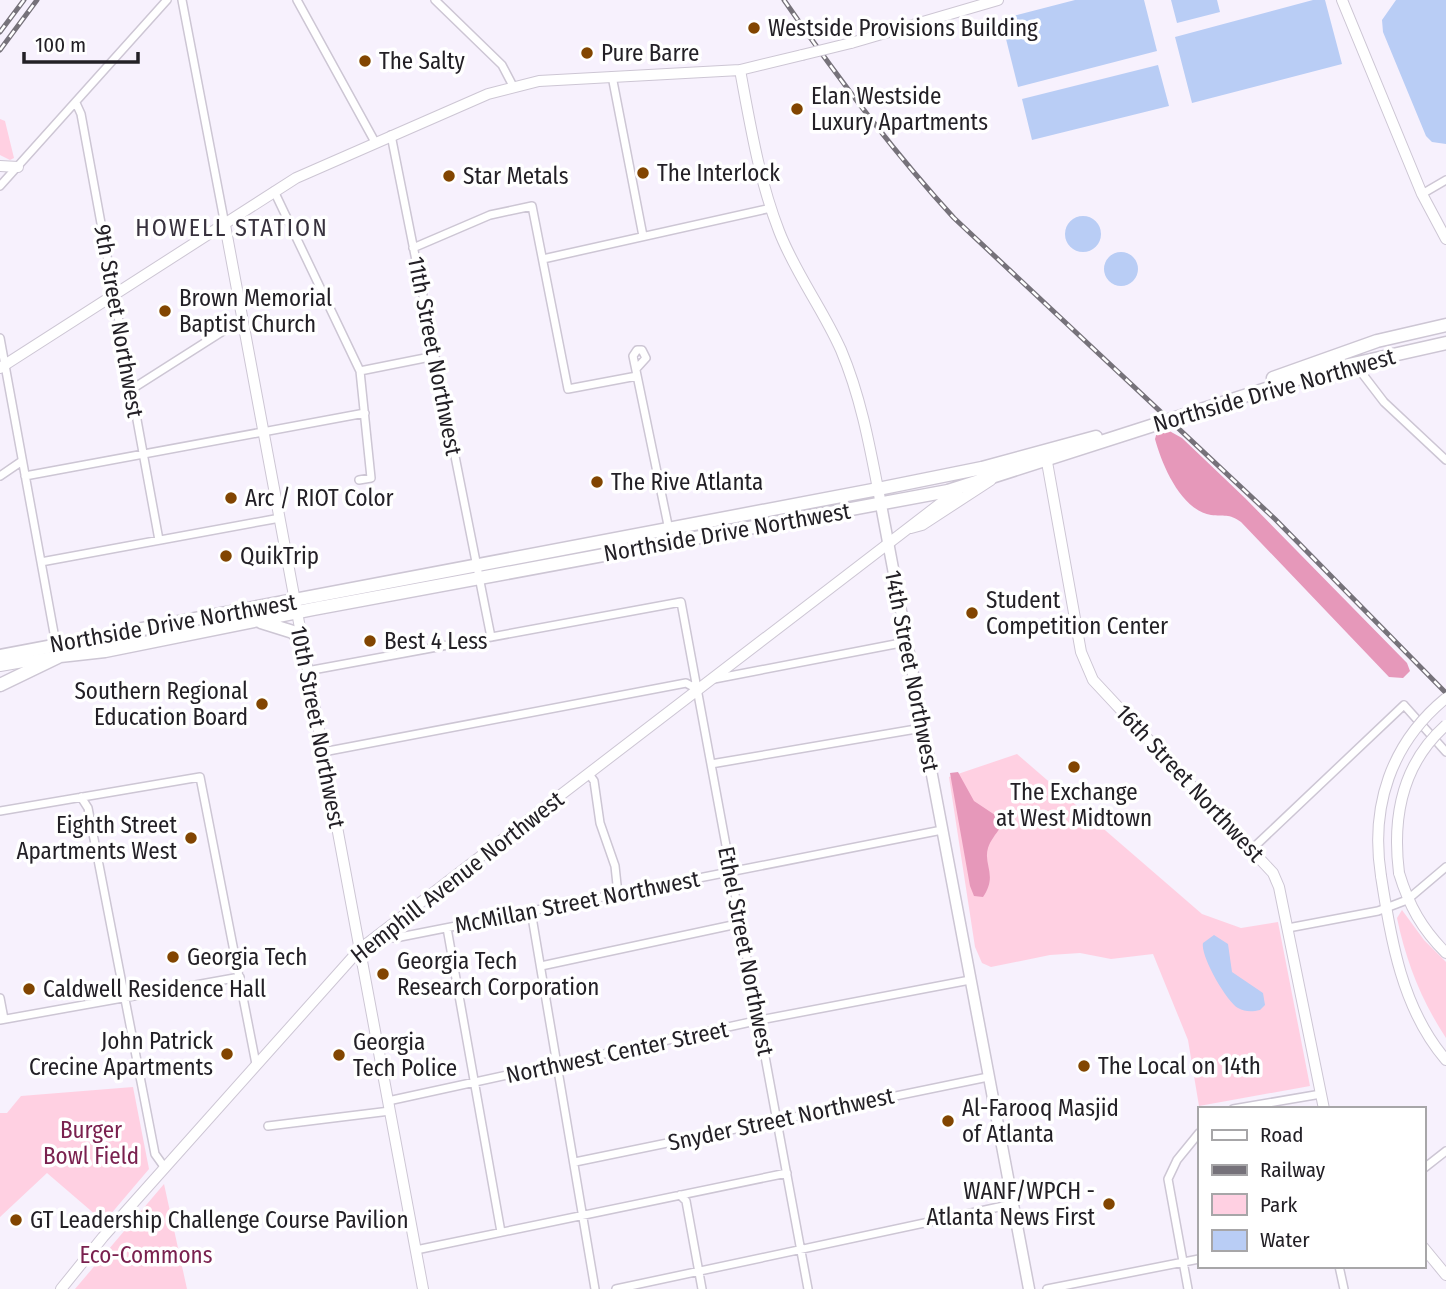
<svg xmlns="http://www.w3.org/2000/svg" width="1446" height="1289" font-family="'Fira Sans Condensed',sans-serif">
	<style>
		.green { fill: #ffd0e2 }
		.forest { fill: #e698ba }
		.water { fill: #b9cdf5 }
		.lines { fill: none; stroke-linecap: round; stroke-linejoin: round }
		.street-casing { stroke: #cdc6d4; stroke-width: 10 }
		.secondary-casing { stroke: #cdc6d4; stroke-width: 12 }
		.primary-casing { stroke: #cdc6d4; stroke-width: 13 }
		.highway-casing { stroke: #cdc6d4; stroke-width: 15 }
		.street { stroke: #fff; stroke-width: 7 }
		.secondary { stroke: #fff; stroke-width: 10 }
		.primary { stroke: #fff; stroke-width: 10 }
		.highway { stroke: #fff; stroke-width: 12 }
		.rail-casing { stroke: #76727a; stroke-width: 5 }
		.rail { stroke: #fff; stroke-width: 2.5; stroke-dasharray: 8; stroke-linecap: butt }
		.secondary-bridge-casing { stroke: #cdc6d4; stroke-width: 12; stroke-linecap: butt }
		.secondary-bridge { stroke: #fff; stroke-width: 10 }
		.poi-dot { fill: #824501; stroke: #fff; stroke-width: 2.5 }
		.labels { text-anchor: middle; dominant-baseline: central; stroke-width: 7; stroke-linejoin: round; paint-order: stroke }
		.poi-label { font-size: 23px; fill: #232026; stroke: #fff; text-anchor: start }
		.street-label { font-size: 23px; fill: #232026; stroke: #fff }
		.park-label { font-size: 23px; fill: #7a214f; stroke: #fff }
		.neighbourhood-label { font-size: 24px; letter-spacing: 2px; fill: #38323e; stroke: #fff }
	</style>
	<rect width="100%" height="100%" fill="#f7f1fd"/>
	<path class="green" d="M0 119 5 121 14 158 10 160 0 155Z
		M1017 754 1202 914 1241 928 1278 922 1310 1086 1199 1106 1188 1040 1153 954 1111 959 1080 953 1050 955 991 967 982 963 975 947 949 777Z
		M1402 910 1424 940 1446 962V1038C1421 1000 1406 961 1397 918Z
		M133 1087 149 1169 104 1222 47 1173 0 1217V1113H7L21 1096Z
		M164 1184 187 1289H75Z"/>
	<path class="forest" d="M1164 428 1182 438 1245 498 1407 663 1410 671 1403 678 1389 677 1241 522C1229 513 1224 517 1211 515 1181 510 1162 465 1155 439L1157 432Z
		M958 772 974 801 995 815 1000 828C996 834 990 841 988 848 983 865 998 875 983 897L974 896 970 886 950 773Z"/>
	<path class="water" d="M1075 0H1144L1157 51 1018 87 1001 19Z
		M1171 0H1217L1220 12 1177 23Z
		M1313 0H1325L1342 64 1192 103 1175 37Z
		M1396 0H1446V144L1432 142 1426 136 1383 32 1382 20Z
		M1158 65 1169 106 1032 140 1022 99Z
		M1065 234a18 18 0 1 1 36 0a18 18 0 1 1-36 0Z
		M1104 269a17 17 0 1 1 34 0a17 17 0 1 1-34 0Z
		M1214 935 1228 944 1232 972 1263 993 1265 1005 1260 1010C1252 1012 1245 1012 1238 1008 1226 1001 1200 955 1203 943Z"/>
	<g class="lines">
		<defs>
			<path id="street" d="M182 0 225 225
				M297 0 375 142
				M435 0 502 65 513 86
				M612 76 643 236
				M76 103 81 114 159 540
				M391 135 491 637
				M0 186 167 0
				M274 191 360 371 371 478 359 480
				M1422 194 1446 180
				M413 248 490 215 532 206 568 389 637 376
				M543 259 771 208
				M0 338 56 644
				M636 369 646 358 642 350H637L633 356 669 530
				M1346 369 1361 372 1384 402 1446 460
				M360 371 435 356
				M132 389 231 326 242 322
				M0 476 22 461
				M25 476 365 413
				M41 562 280 518
				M307 671 681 602 808 1289
				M714 679 906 642
				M323 752 686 683 697 689
				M711 764 922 728
				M589 774 594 781 600 823 615 866 618 894
				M81 797 88 808 155 1154 165 1168
				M0 811 200 777 256 1064
				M1252 849 1404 705 1446 752
				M531 911 595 1289
				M447 928 501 1232
				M1288 928 1378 911 1407 900 1446 867
				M377 935 395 938 942 830
				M541 966 742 923
				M0 998 4 1019
				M0 1020 240 977
				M388 1101 760 1020 970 980
				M1233 1109 1321 1094
				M268 1126 390 1111
				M575 1162 988 1077
				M1423 1169 1446 1151
				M680 1195 686 1201 702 1289
				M416 1250 787 1173
				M1339 1266 1344 1289
				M616 1289 1013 1204
				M1047 1289 1199 1259
				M1188 1289 1168 1179 1177 1160 1199 1133"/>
			<path id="secondary" d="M1342 0 1422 194 1446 239
				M851 43 998 0
				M740 70C750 123 759 180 779 231 795 273 823 309 841 350 860 395 869 442 878 489
				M0 166 18 167
				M225 225 423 1289
				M0 368 296 178 488 94 539 81 740 70 802 55
				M1047 462 1081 652 1093 680 1273 873 1279 887 1324 1109
				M911 528 922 525 991 480
				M0 666 58 656
				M1399 873C1409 906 1422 929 1446 953
				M1381 876C1391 940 1402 1009 1446 1060
				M1423 1247 1446 1275
				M61 1289 103 1237 360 949 958 490"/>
			<path id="primary" d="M878 489 1029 1289"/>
			<path id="highway" d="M1273 378 1377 341 1446 325
				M261 622 293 632 303 644
				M0 656 878 489 982 468 1096 437
				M0 685 60 656 105 651 313 609 948 491 1322 371 1446 343"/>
		</defs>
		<use href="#street" class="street-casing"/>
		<use href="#secondary" class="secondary-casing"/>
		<use href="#primary" class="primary-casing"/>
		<use href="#highway" class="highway-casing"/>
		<use href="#street" class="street"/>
		<use href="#secondary" class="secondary"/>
		<use href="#primary" class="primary"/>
		<use href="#highway" class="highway"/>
		<defs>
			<path id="rail" d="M784 0C837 77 891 149 954 218L1275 519 1446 693
				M0 32 24 0
				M0 50 37 0"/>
		</defs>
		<use href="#rail" class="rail-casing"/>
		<use href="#rail" class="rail"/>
		<defs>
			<path id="secondary-bridge" d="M802 55 851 43
				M1399 873C1392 817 1402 764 1446 725
				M1381 876C1370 806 1391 743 1446 698"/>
		</defs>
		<use href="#secondary-bridge" class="secondary-bridge-casing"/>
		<use href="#secondary-bridge" class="secondary-bridge"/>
	</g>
	<g class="poi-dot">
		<circle cx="754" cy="28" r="7"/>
		<circle cx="587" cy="53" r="7"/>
		<circle cx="365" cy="61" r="7"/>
		<circle cx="797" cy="109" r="7"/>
		<circle cx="643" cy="173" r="7"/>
		<circle cx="449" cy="176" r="7"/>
		<circle cx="165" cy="311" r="7"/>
		<circle cx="597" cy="482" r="7"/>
		<circle cx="231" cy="498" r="7"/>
		<circle cx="226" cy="556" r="7"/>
		<circle cx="972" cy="613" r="7"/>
		<circle cx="370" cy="641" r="7"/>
		<circle cx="262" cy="704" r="7"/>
		<circle cx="1074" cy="767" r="7"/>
		<circle cx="191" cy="838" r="7"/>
		<circle cx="173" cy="957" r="7"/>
		<circle cx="383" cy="974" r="7"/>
		<circle cx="29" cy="989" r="7"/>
		<circle cx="227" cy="1054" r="7"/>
		<circle cx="339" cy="1055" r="7"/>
		<circle cx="1084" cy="1066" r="7"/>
		<circle cx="948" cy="1121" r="7"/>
		<circle cx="1109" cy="1204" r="7"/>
		<circle cx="16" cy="1220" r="7"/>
	</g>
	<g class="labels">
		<g class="poi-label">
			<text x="768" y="28">Westside Provisions Building</text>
			<text x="601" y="53">Pure Barre</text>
			<text x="379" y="61">The Salty</text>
			<text x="811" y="96">Elan Westside<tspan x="811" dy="26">Luxury Apartments</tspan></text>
			<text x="657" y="173">The Interlock</text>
			<text x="463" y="176">Star Metals</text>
			<text x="179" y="298">Brown Memorial<tspan x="179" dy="26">Baptist Church</tspan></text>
			<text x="611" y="482">The Rive Atlanta</text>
			<text x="245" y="498">Arc / RIOT Color</text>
			<text x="240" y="556">QuikTrip</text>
			<text x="986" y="600">Student<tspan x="986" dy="26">Competition Center</tspan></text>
			<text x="384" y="641">Best 4 Less</text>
			<text x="248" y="691" text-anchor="end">Southern Regional<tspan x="248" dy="26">Education Board</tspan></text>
			<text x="1074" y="792" text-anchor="middle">The Exchange<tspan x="1074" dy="26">at West Midtown</tspan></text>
			<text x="177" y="825" text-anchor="end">Eighth Street<tspan x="177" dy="26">Apartments West</tspan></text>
			<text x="187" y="957">Georgia Tech</text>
			<text x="397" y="961">Georgia Tech<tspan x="397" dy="26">Research Corporation</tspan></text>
			<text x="43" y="989">Caldwell Residence Hall</text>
			<text x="213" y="1041" text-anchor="end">John Patrick<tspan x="213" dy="26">Crecine Apartments</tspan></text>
			<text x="353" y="1042">Georgia<tspan x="353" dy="26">Tech Police</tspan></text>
			<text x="1098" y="1066">The Local on 14th</text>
			<text x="962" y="1108">Al-Farooq Masjid<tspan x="962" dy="26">of Atlanta</tspan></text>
			<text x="1095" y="1191" text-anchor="end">WANF/WPCH -<tspan x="1095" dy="26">Atlanta News First</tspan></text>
			<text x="30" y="1220">GT Leadership Challenge Course Pavilion</text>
		</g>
		<g class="street-label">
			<text transform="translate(119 321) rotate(80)">9th Street Northwest</text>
			<text transform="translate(435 356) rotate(79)">11th Street Northwest</text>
			<text transform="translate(1274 390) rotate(-16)">Northside Drive Northwest</text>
			<text transform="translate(727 532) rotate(-10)">Northside Drive Northwest</text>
			<text transform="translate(173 623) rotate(-10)">Northside Drive Northwest</text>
			<text transform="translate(912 671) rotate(79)">14th Street Northwest</text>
			<text transform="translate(318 727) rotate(79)">10th Street Northwest</text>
			<text transform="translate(1190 783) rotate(47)">16th Street Northwest</text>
			<text transform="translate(457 877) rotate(-38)">Hemphill Avenue Northwest</text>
			<text transform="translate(577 902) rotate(-11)">McMillan Street Northwest</text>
			<text transform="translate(746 951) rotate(79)">Ethel Street Northwest</text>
			<text transform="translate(617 1052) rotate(-12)">Northwest Center Street</text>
			<text transform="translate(781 1119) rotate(-12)">Snyder Street Northwest</text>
		</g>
		<g class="park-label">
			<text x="91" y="1130">Burger<tspan x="91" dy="26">Bowl Field</tspan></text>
			<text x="146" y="1255">Eco-Commons</text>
		</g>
		<g class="neighbourhood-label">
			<text x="232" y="228">HOWELL STATION</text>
		</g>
	</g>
	<rect x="1198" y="1107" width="228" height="161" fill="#ffffff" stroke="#a7a6a8" stroke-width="2"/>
	<rect x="1212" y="1130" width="35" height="10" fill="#ffffff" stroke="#a7a6a8" stroke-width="2"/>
	<text x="1260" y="1142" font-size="21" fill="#232026">Road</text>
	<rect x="1212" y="1165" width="35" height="10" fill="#76727a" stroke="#a7a6a8" stroke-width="2"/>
	<text x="1260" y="1177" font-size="21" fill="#232026">Railway</text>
	<rect x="1212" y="1194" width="35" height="21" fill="#ffd0e2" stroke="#a7a6a8" stroke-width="2"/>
	<text x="1260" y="1212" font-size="21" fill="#232026">Park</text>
	<rect x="1212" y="1230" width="35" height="21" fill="#b9cdf5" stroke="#a7a6a8" stroke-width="2"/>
	<text x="1260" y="1247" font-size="21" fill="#232026">Water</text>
	<path d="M24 52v10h114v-10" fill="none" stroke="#232026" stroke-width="3.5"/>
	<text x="35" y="52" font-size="21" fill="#232026" stroke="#ffffff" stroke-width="5" paint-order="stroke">100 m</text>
</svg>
